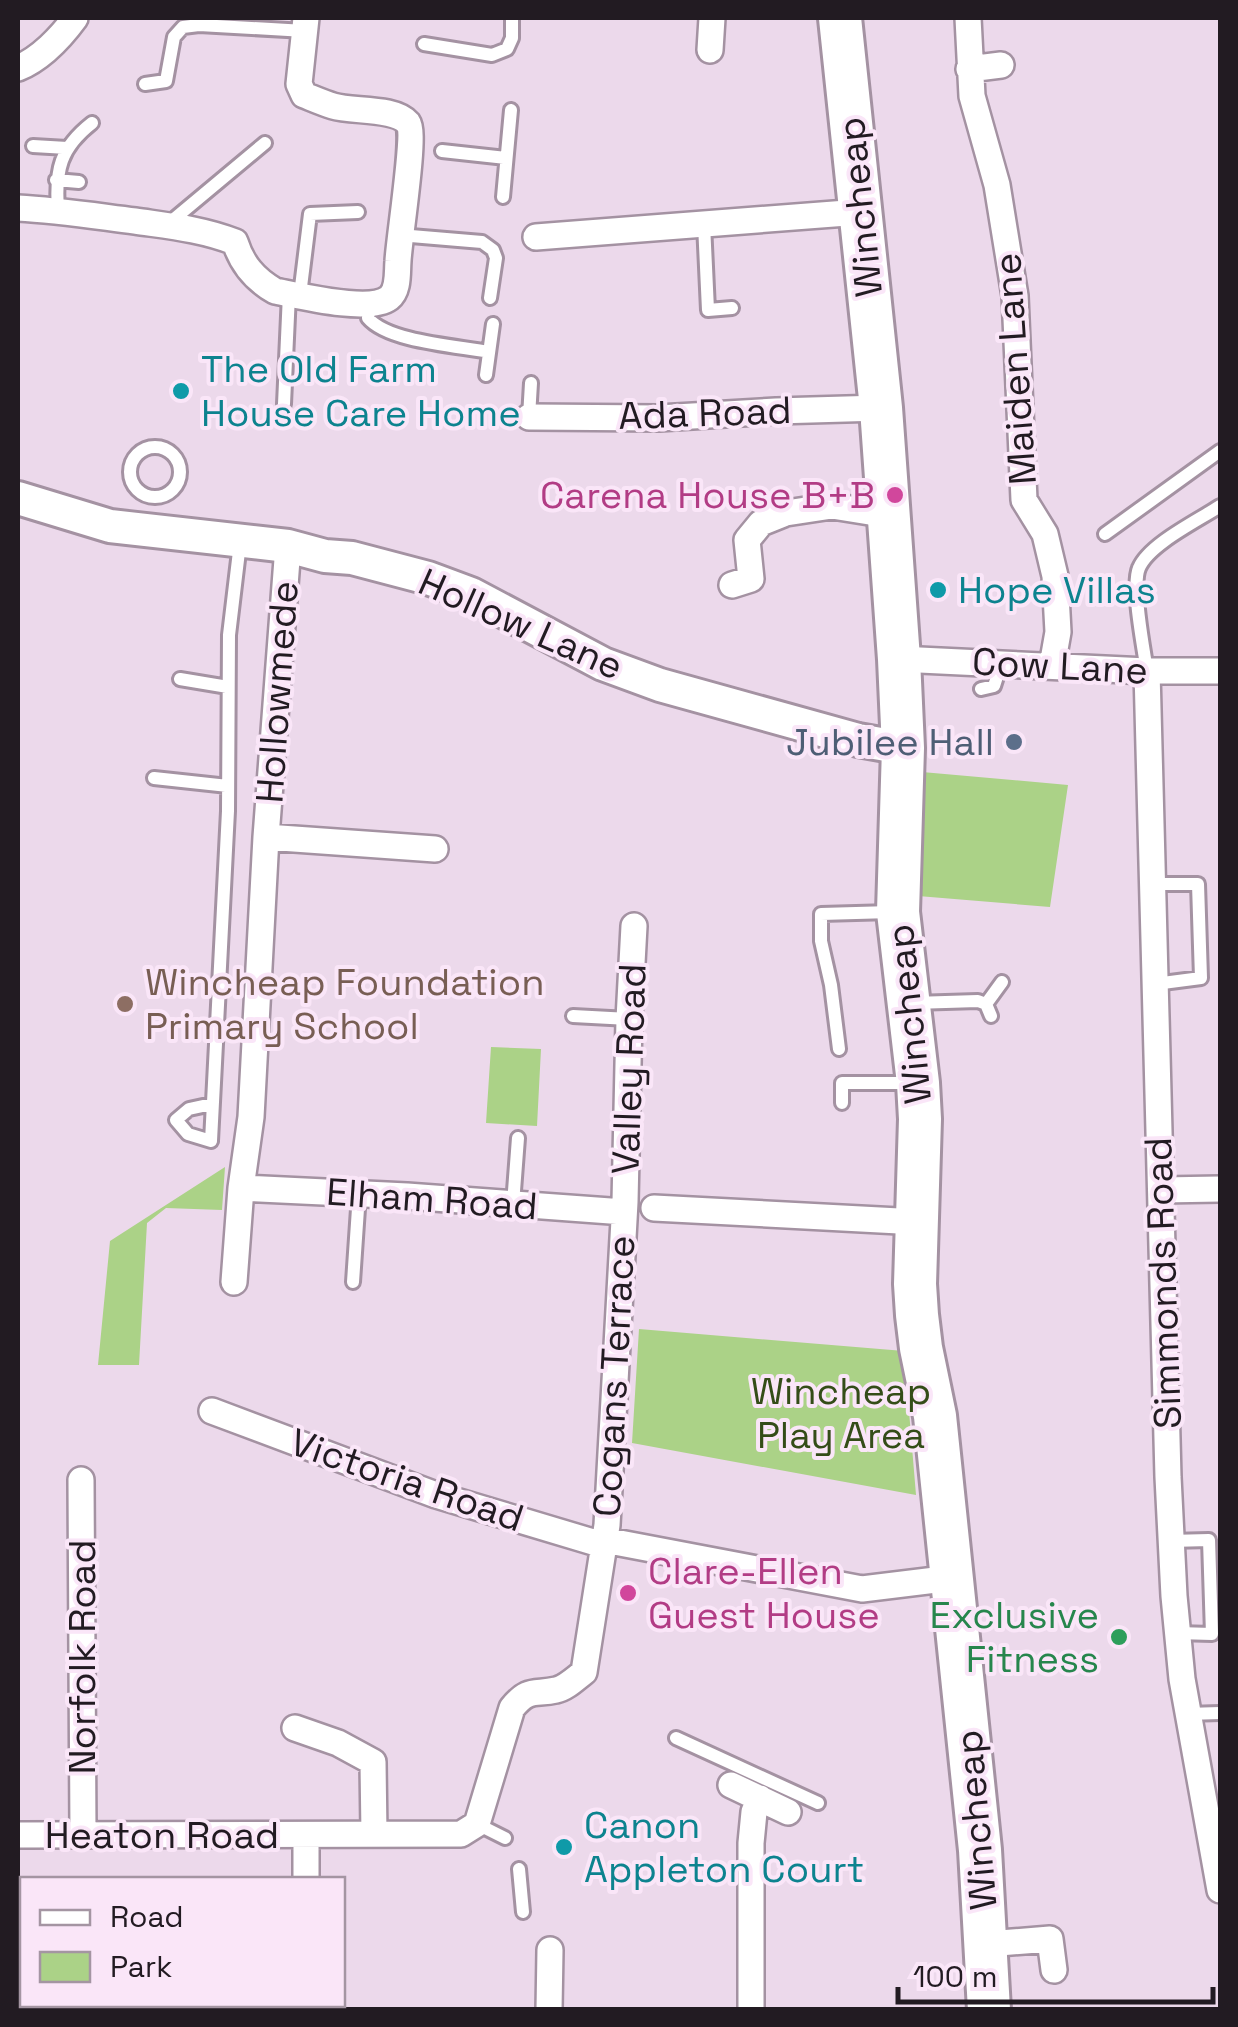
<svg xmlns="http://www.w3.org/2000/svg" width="1238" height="2027" font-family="'Space Grotesk',sans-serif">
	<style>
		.green { fill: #abd287 }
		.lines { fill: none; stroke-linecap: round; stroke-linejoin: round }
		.service-casing { stroke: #a492a2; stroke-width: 18 }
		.minor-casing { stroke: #a492a2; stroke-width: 30 }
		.tertiary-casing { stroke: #a492a2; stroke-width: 38 }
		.trunk-casing { stroke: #a492a2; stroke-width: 48 }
		.service { stroke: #fff; stroke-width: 12 }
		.minor { stroke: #fff; stroke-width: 25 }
		.tertiary { stroke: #fff; stroke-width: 32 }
		.trunk { stroke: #fff; stroke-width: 42 }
		.culture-dot { fill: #0f9aa8; stroke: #fae6f8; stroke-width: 4 }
		.hotel-dot { fill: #d1479c; stroke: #fae6f8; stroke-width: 4 }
		.service-dot { fill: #5c6f8a; stroke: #fae6f8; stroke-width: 4 }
		.education-dot { fill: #8d6e63; stroke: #fae6f8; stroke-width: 4 }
		.leisure-dot { fill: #2e9e5b; stroke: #fae6f8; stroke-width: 4 }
		.labels { text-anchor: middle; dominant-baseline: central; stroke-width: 8; stroke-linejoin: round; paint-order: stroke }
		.street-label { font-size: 38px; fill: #221b22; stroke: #fae6f8 }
		.culture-label { font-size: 38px; fill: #0d838f; stroke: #fae6f8; text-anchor: start }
		.hotel-label { font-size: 38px; fill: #b23c85; stroke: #fae6f8; text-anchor: end }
		.service-label { font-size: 38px; fill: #4e5e75; stroke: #fae6f8; text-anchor: end }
		.education-label { font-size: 38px; fill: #785e54; stroke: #fae6f8; text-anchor: start }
		.park-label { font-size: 38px; fill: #344d18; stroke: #fae6f8 }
		.leisure-label { font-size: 38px; fill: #27864d; stroke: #fae6f8; text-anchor: end }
	</style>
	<rect width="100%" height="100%" fill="#ecd9eb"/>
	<path class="green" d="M922 772 1068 785 1050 907 918 896Z
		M491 1047 541 1049 537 1126 486 1123Z
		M225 1167 222 1210 166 1208 147 1223 139 1365H98L110 1241Z
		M639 1329 904 1351 916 1495 632 1443Z"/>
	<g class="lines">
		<defs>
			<path id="service" d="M424 44 492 55 507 49 512 38V18
				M145 84 166 81 174 37 183 27 199 25 305 31
				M33 146 67 148
				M442 151 506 158
				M56 180 79 182
				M503 197 511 110
				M58 210C55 170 60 148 92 123
				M168 224 265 143
				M704 224 708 310 732 308
				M399 235 482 242 493 250 496 258 490 298
				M300 295 310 214 358 212
				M370 305 368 318C388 342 458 346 489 352
				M486 375 493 324
				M284 404 289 294
				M529 417 531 383
				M130 472a25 25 0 1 1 50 0a25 25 0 1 1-50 0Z
				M1105 534 1220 451
				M1147 671C1144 650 1131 586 1139 568 1149 544 1199 520 1220 506
				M180 679 228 687
				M981 689 994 686 1001 664
				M154 778 228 786
				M1153 884H1198L1201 978 1155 984
				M913 1003 978 1001 986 1004 991 1016
				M986 1004 1002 982
				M573 1016 629 1019
				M839 1049 831 985 821 941V914L891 912
				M842 1103V1083H911
				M212 1104 189 1109 176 1120 188 1134 211 1141 228 811 229 635 240 543
				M513 1204 518 1138
				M353 1282 359 1194
				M1170 1541 1209 1540 1212 1634 1177 1633
				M1187 1714 1220 1713
				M676 1738 818 1803
				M477 1824 505 1838
				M519 1869 523 1912"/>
			<path id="minor" d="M968 18 972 96 997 185 1015 296 1024 500 1045 534 1055 576 1058 632 1052 666
				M710 50 712 18
				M18 68C40 59 61 37 75 18
				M969 69 1001 65
				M18 208C57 210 95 216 135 221 169 226 202 229 235 242 242 264 254 279 275 291 300 296 369 313 389 298 399 290 397 273 398 261 399 239 416 134 408 123 395 107 352 112 333 106 323 103 314 99 304 95L299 84 306 18
				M536 237 860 212
				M529 417 659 418 776 411 881 408
				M732 585 751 579 747 540 761 523 786 513 832 506 888 515
				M899 659 1147 671H1220
				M1147 671 1168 1477 1174 1596 1182 1679 1220 1890
				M266 837 435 849
				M241 1188 407 1196 624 1212
				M1161 1190 1220 1189
				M654 1208 918 1222
				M234 1282 241 1188 251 1117 266 837 288 546
				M212 1411 436 1495 603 1545
				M81 1480 83 1834
				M604 1540 862 1589 952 1578
				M295 1728 338 1743 373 1762 374 1834
				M731 1785 788 1812
				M18 1835 461 1834 477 1824 512 1708C529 1687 535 1695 556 1690 566 1688 576 1678 584 1672L607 1525 625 1202 629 1019 634 926
				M306 1836V1880
				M987 1944 1050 1939 1054 1970
				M308 2004V2010
				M549 2010 550 1950
				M751 2010V1843L754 1812 760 1798"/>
			<path id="tertiary" d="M18 498 110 526 288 546 325 556 352 558 428 578 471 594 603 664 660 685 858 740 903 748"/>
			<path id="trunk" d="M840 18 881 408 899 659 903 748 898 912 918 1083 920 1119 915 1284 917 1315 921 1348 935 1416 957 1628 980 1850 989 2010"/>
		</defs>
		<use href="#service" class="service-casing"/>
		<use href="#minor" class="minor-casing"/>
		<use href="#tertiary" class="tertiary-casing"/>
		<use href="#trunk" class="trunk-casing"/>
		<use href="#service" class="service"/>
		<use href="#minor" class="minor"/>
		<use href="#tertiary" class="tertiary"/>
		<use href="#trunk" class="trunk"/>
	</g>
	<g class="culture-dot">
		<circle cx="181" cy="391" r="10"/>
		<circle cx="938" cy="590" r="10"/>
		<circle cx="564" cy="1847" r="10"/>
	</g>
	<g class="hotel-dot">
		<circle cx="895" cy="495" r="10"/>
		<circle cx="628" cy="1593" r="10"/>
	</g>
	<circle class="service-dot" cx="1014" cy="742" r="10"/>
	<circle class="education-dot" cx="125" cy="1004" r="10"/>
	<circle class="leisure-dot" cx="1119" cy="1637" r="10"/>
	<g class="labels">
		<g class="street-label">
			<text transform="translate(860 207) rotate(-96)">Wincheap</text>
			<text transform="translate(1015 369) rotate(-94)">Maiden Lane</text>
			<text transform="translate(705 413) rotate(-2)">Ada Road</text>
			<text transform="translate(521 624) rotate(24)">Hollow Lane</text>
			<text transform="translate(1060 666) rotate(3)">Cow Lane</text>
			<text transform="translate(277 692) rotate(-86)">Hollowmede</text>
			<text transform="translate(909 1014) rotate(-96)">Wincheap</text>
			<text transform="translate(629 1069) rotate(-88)">Valley Road</text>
			<text transform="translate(432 1199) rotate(4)">Elham Road</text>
			<text transform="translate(1163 1283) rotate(-92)">Simmonds Road</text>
			<text transform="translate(614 1376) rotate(-87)">Cogans Terrace</text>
			<text transform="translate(407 1480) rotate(19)">Victoria Road</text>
			<text transform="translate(82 1657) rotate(-90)">Norfolk Road</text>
			<text transform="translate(976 1820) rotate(-95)">Wincheap</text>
			<text x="162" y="1835">Heaton Road</text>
		</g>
		<g class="culture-label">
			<text x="201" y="369">The Old Farm<tspan x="201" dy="44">House Care Home</tspan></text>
			<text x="958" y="590">Hope Villas</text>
			<text x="584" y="1825">Canon<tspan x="584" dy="44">Appleton Court</tspan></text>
		</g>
		<g class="hotel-label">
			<text x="875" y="495">Carena House B+B</text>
			<text x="648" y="1571" text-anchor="start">Clare-Ellen<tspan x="648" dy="44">Guest House</tspan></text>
		</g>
		<g class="service-label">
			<text x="994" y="742">Jubilee Hall</text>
		</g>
		<g class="education-label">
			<text x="145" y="982">Wincheap Foundation<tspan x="145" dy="44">Primary School</tspan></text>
		</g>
		<g class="park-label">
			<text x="841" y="1391">Wincheap<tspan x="841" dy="44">Play Area</tspan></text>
		</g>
		<g class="leisure-label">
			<text x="1099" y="1615">Exclusive<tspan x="1099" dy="44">Fitness</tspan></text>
		</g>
	</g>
	<rect width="1238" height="2027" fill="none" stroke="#221b22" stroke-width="40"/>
	<rect x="20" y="1877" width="325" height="130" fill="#fae6f8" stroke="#a495a2" stroke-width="2.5"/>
	<rect x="40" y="1910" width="50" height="15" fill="#ffffff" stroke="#a495a2" stroke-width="2.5"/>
	<text x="110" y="1927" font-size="30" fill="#221b22">Road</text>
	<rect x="40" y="1952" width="50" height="30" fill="#abd287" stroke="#a495a2" stroke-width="2.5"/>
	<text x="110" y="1977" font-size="30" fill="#221b22">Park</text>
	<path d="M898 1987v15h315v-15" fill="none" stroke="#221b22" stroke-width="5"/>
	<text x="913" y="1987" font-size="30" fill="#221b22" stroke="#fae6f8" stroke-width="8" paint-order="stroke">100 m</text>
</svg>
